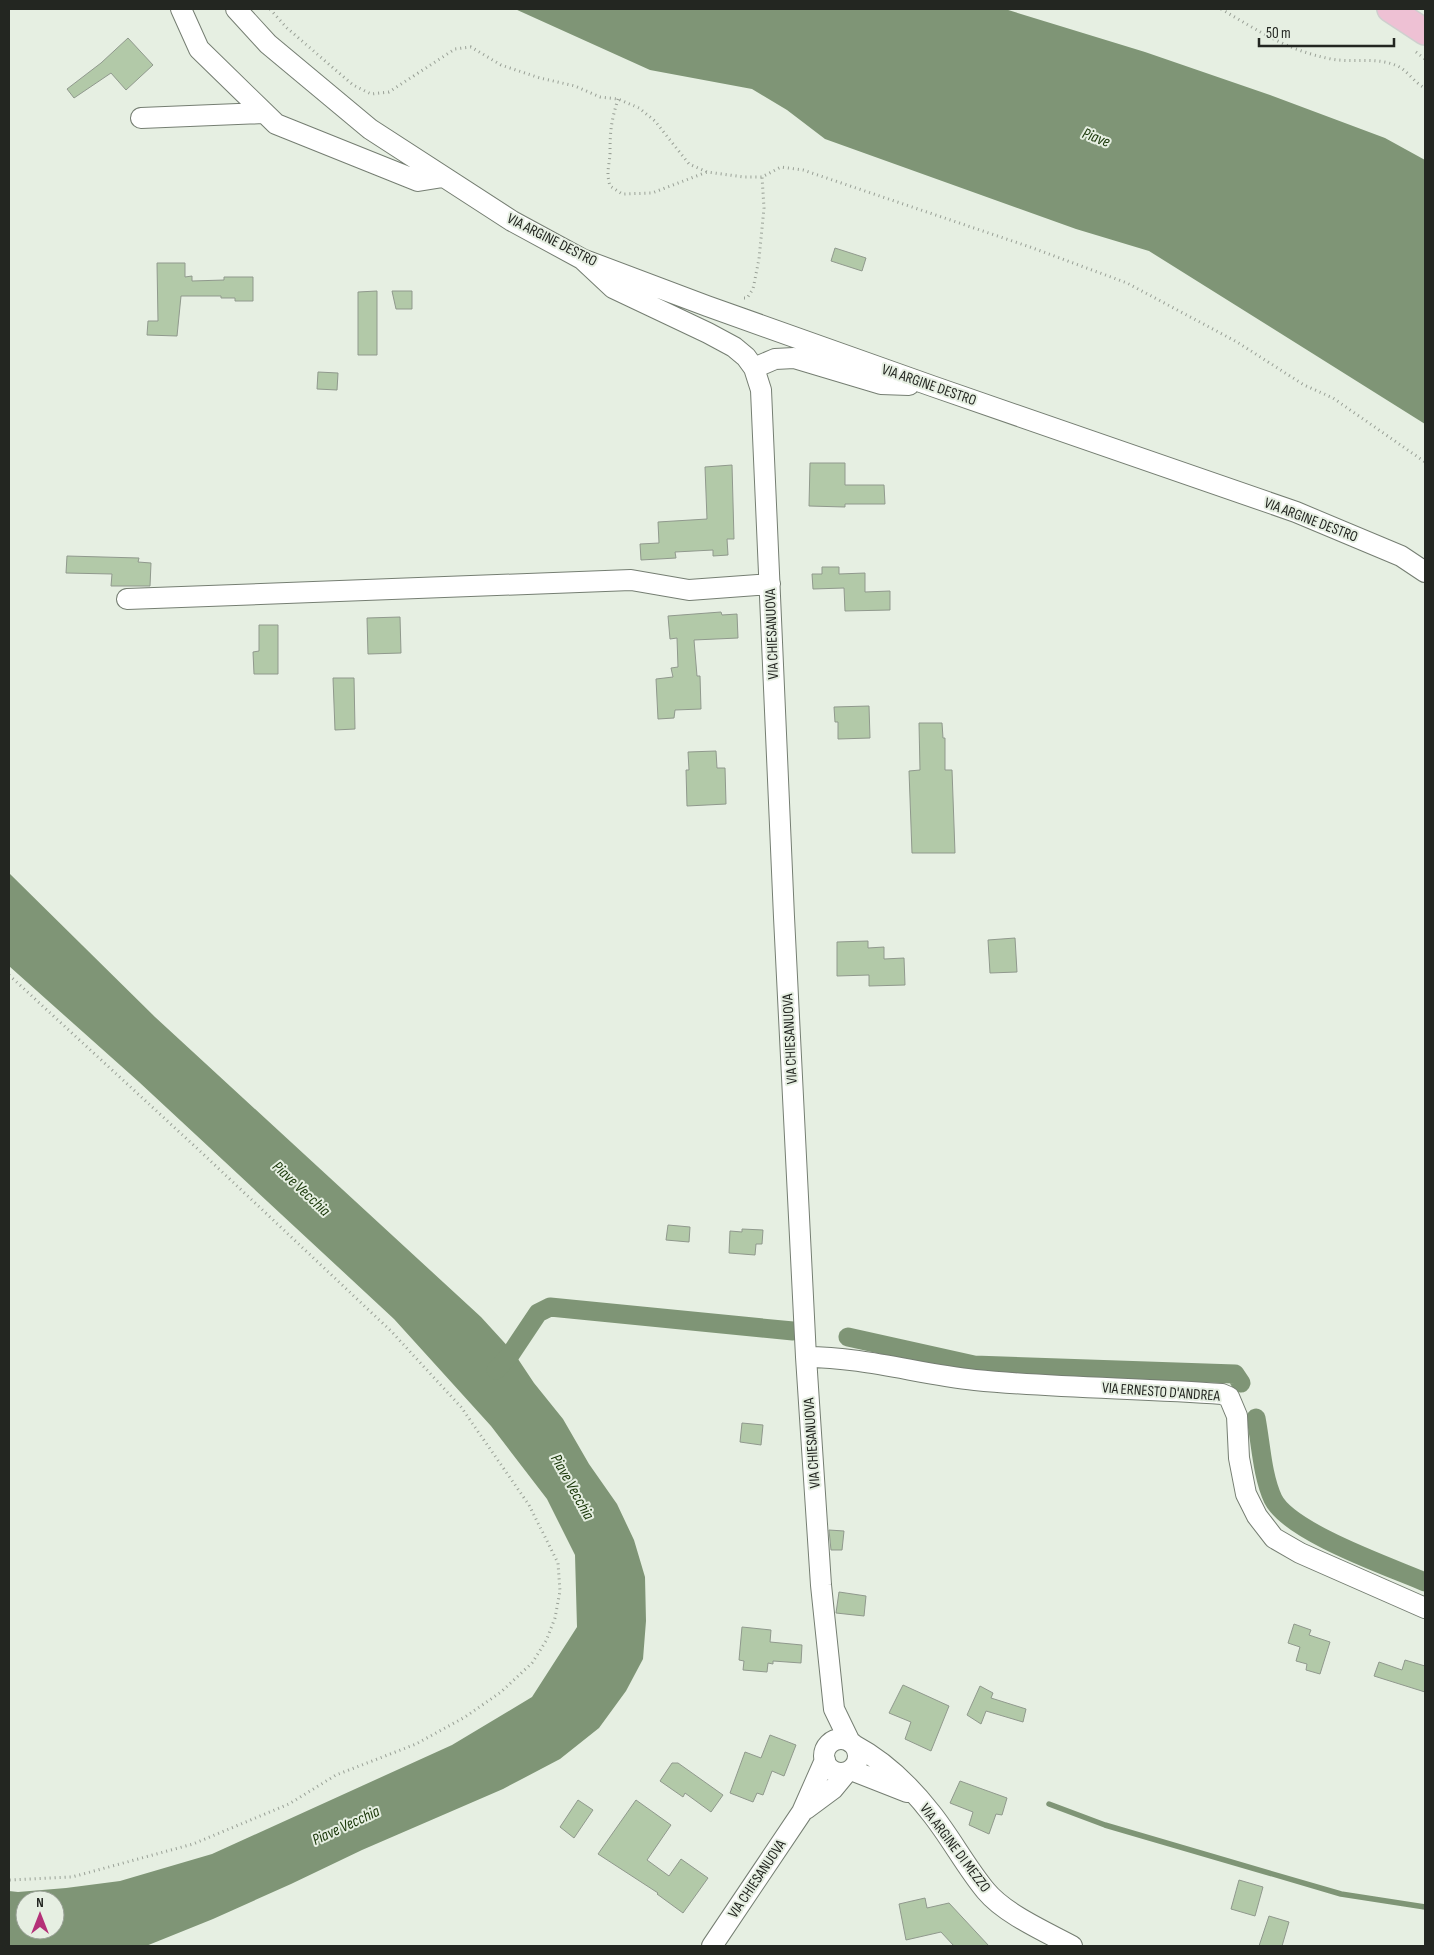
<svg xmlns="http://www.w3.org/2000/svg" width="1434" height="1955" font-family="'Sofia Sans Condensed',sans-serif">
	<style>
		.water { fill: #7f9576; fill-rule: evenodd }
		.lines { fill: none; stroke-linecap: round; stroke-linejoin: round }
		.stream { stroke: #7f9576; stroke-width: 5.5 }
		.canal { stroke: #7f9576; stroke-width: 19 }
		.building { fill: #b2c9a8; stroke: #90998d }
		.minor-casing { stroke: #757e72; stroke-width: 22 }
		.major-casing { stroke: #cfcfce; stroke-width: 28 }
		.path { stroke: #99a096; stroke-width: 3; stroke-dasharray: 1 4; stroke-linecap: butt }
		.minor { stroke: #fff; stroke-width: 20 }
		.major { stroke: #eec1d4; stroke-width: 25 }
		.labels { text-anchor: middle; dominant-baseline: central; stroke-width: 4; stroke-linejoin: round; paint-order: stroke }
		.street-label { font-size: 15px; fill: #232621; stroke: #e6efe2 }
		.water-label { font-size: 16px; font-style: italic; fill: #173506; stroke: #e6efe2 }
	</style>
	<rect width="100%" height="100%" fill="#e6efe2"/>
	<path class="water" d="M515 9H1005L1145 52 1270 95 1385 138 1425 160V424L1149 251 1076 229 825 139 787 110 752 89 650 70Z
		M9 873 155 1017 481 1317 514 1353 534 1383 563 1419 589 1464 617 1504 634 1540 645 1577 646 1621 643 1659 626 1691 599 1728 560 1759 503 1789 362 1850 291 1884 213 1919 146 1946H9V1891L18 1892 66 1888 120 1881 212 1854 452 1745 532 1697 577 1627 575 1555 547 1499 491 1426 394 1319 139 1082 9 966ZM25 1900H55V1930H25Z"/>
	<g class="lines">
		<path class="stream" d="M1049 1804 1105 1825 1341 1894 1425 1907"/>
		<path class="canal" d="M848 1337 974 1365 1235 1374 1241 1383
			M496 1370 510 1355 538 1313 550 1307 793 1331
			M1256 1418C1261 1444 1262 1475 1273 1499 1289 1532 1390 1567 1425 1582"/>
	</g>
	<path class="building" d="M128 38 153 65 126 90 111 73 74 98 67 89 101 63Z
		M835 248 866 258 862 271 831 261Z
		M157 263H185V277L192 276V281L224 280V277H253V301H235V298H221V296H181L177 336 147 335 148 321H158Z
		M377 291V355H358V292Z
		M392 291H412V309H396Z
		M318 372 338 373 337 390 317 389Z
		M810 463H845V485H884L885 504H845V507L809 506Z
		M732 465 734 539H727L728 555 713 556V550L675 552 676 558 641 560 640 544 659 543 658 522 707 519 705 467Z
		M67 556 139 558 138 562 151 563 150 586H111L112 574 66 573Z
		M822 567H839V574L865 573V592L890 591V610L845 611 844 588 813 589 812 574H822Z
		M721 612 722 615 737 614 738 638 694 640 697 676H700L701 709 675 710 674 718 658 719 656 679 673 677 671 668 678 667 677 638 670 639 668 616Z
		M400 617 401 653 368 654 367 618Z
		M259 625H278V674H254L253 652 259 651Z
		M333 678H354L355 729 335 730Z
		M869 706 870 738 838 739V722H835L834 707Z
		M919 723H942L943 738H945V770H952L955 853H912L909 771 920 770Z
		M716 751 717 768H725L726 804 687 806 686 770H689L688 752Z
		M1015 938 1017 972 990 973 988 940Z
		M868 941V948L884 947V959L904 958 905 985 869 986V975L837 976V942Z
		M668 1225 690 1227 689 1242 666 1240Z
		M742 1229 763 1230 762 1244H756L755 1255 729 1253 730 1231 742 1232Z
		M742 1423 763 1425 761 1445 740 1442Z
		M829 1530 844 1531 842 1550H831Z
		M839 1592 866 1596 864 1616 836 1613Z
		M1294 1624 1311 1630 1309 1635 1330 1642 1320 1674 1306 1670 1307 1664 1296 1661 1300 1647 1288 1643Z
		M742 1627 771 1630 770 1642 802 1645 801 1663 773 1661V1664L768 1663 767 1672 743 1670 744 1661 739 1660Z
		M1405 1660 1425 1666V1692L1374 1676 1379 1662 1402 1670Z
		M903 1685 949 1706 931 1751 905 1739 911 1722 889 1713Z
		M980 1686 993 1693 991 1698 1026 1709 1023 1722 986 1711 981 1724 967 1715Z
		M770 1735 796 1745 784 1776 772 1771 763 1795 757 1793 753 1802 730 1793 745 1752 761 1758Z
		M672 1763H678L723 1795 711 1812 685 1793 683 1797 660 1781Z
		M960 1781 1007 1798 1002 1815 996 1814 989 1834 969 1825 973 1812 950 1803Z
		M578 1800 593 1810 574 1838 560 1827Z
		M636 1800 671 1825 647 1860 669 1876 681 1859 708 1878 683 1913 657 1894 658 1893 598 1854Z
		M1239 1880 1263 1887 1255 1916 1231 1909Z
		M925 1898 927 1908 949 1903 989 1946H954L941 1932 906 1940 899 1904Z
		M1269 1916 1289 1922 1282 1946H1259Z"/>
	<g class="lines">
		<defs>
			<path id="minor" d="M181 9 199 49 276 124 418 181 443 177
				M236 9 268 44 370 129 512 221 582 259 707 306 932 386 1296 512 1401 556 1425 572
				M141 118 263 113
				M582 259 613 288 708 333 734 347 746 357 754 368 761 390 784 917 806 1357 821 1585 834 1709 850 1742
				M754 368 775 359 794 358 881 384 909 385
				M127 599 631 580 689 590 770 584
				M806 1357C863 1357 919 1374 975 1380 1057 1388 1140 1388 1222 1394L1229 1397 1237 1416 1239 1458 1246 1494 1257 1516 1274 1538 1300 1553 1425 1608
				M824 1756a17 17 0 1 1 34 0a17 17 0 1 1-34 0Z
				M854 1745C884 1761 910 1786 931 1813 951 1838 966 1867 986 1891 1005 1914 1046 1932 1072 1946
				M851 1770 907 1792
				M806 1809 833 1789 847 1772
				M712 1946 802 1812 825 1760"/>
			<path id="major" d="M1390 9 1425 32"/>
		</defs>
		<use href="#minor" class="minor-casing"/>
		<use href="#major" class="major-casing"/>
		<path class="path" d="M270 9 287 28 353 85 371 94 389 92 455 49 471 47 501 65 540 78 575 86 600 97 618 99 639 108 655 121 689 164 707 172 744 177H762L781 167 803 170 1030 247 1127 283 1237 342 1304 385 1333 398 1425 462
			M1221 9C1259 31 1286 50 1331 59 1352 63 1375 57 1395 65 1407 69 1414 83 1425 88
			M1416 52 1425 59
			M618 99C611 122 610 131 610 154 609 168 606 172 610 186L622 194 652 193 707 172
			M744 298H747L753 289 759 259 764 208 762 177
			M9 975 201 1152 391 1331 461 1407 529 1505 558 1563 560 1591 555 1618 546 1641 532 1663 501 1692 465 1717 416 1744 336 1775 289 1804 193 1844 72 1877 9 1880"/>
		<use href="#minor" class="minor"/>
		<use href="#major" class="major"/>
	</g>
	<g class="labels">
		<g class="street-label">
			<text transform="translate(552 240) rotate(27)">VIA ARGINE DESTRO</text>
			<text transform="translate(929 385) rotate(19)">VIA ARGINE DESTRO</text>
			<text transform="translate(1311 520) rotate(21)">VIA ARGINE DESTRO</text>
			<text transform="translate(772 634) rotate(-92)">VIA CHIESANUOVA</text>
			<text transform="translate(790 1039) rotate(-93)">VIA CHIESANUOVA</text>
			<text transform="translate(1161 1392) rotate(4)">VIA ERNESTO D'ANDREA</text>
			<text transform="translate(812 1443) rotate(-94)">VIA CHIESANUOVA</text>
			<text transform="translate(955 1848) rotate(53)">VIA ARGINE DI MEZZO</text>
			<text transform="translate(757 1879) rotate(-56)">VIA CHIESANUOVA</text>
		</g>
		<g class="water-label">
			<text transform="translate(1096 138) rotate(21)">Piave</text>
			<text transform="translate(301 1189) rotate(43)">Piave Vecchia</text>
			<text transform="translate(572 1487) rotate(61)">Piave Vecchia</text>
			<text transform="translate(346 1826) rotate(-25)">Piave Vecchia</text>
		</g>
	</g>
	<rect width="1434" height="1955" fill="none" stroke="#232621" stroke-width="20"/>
	<g transform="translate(40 1915)"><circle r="24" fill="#e6efe2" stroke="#989f95"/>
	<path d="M0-4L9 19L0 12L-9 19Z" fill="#b43178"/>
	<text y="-8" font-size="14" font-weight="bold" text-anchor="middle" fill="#232621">N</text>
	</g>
	<path d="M1259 38v8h135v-8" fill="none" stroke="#232621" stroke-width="2.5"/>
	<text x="1266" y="38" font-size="15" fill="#232621" stroke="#e6efe2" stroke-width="4" paint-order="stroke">50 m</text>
</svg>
